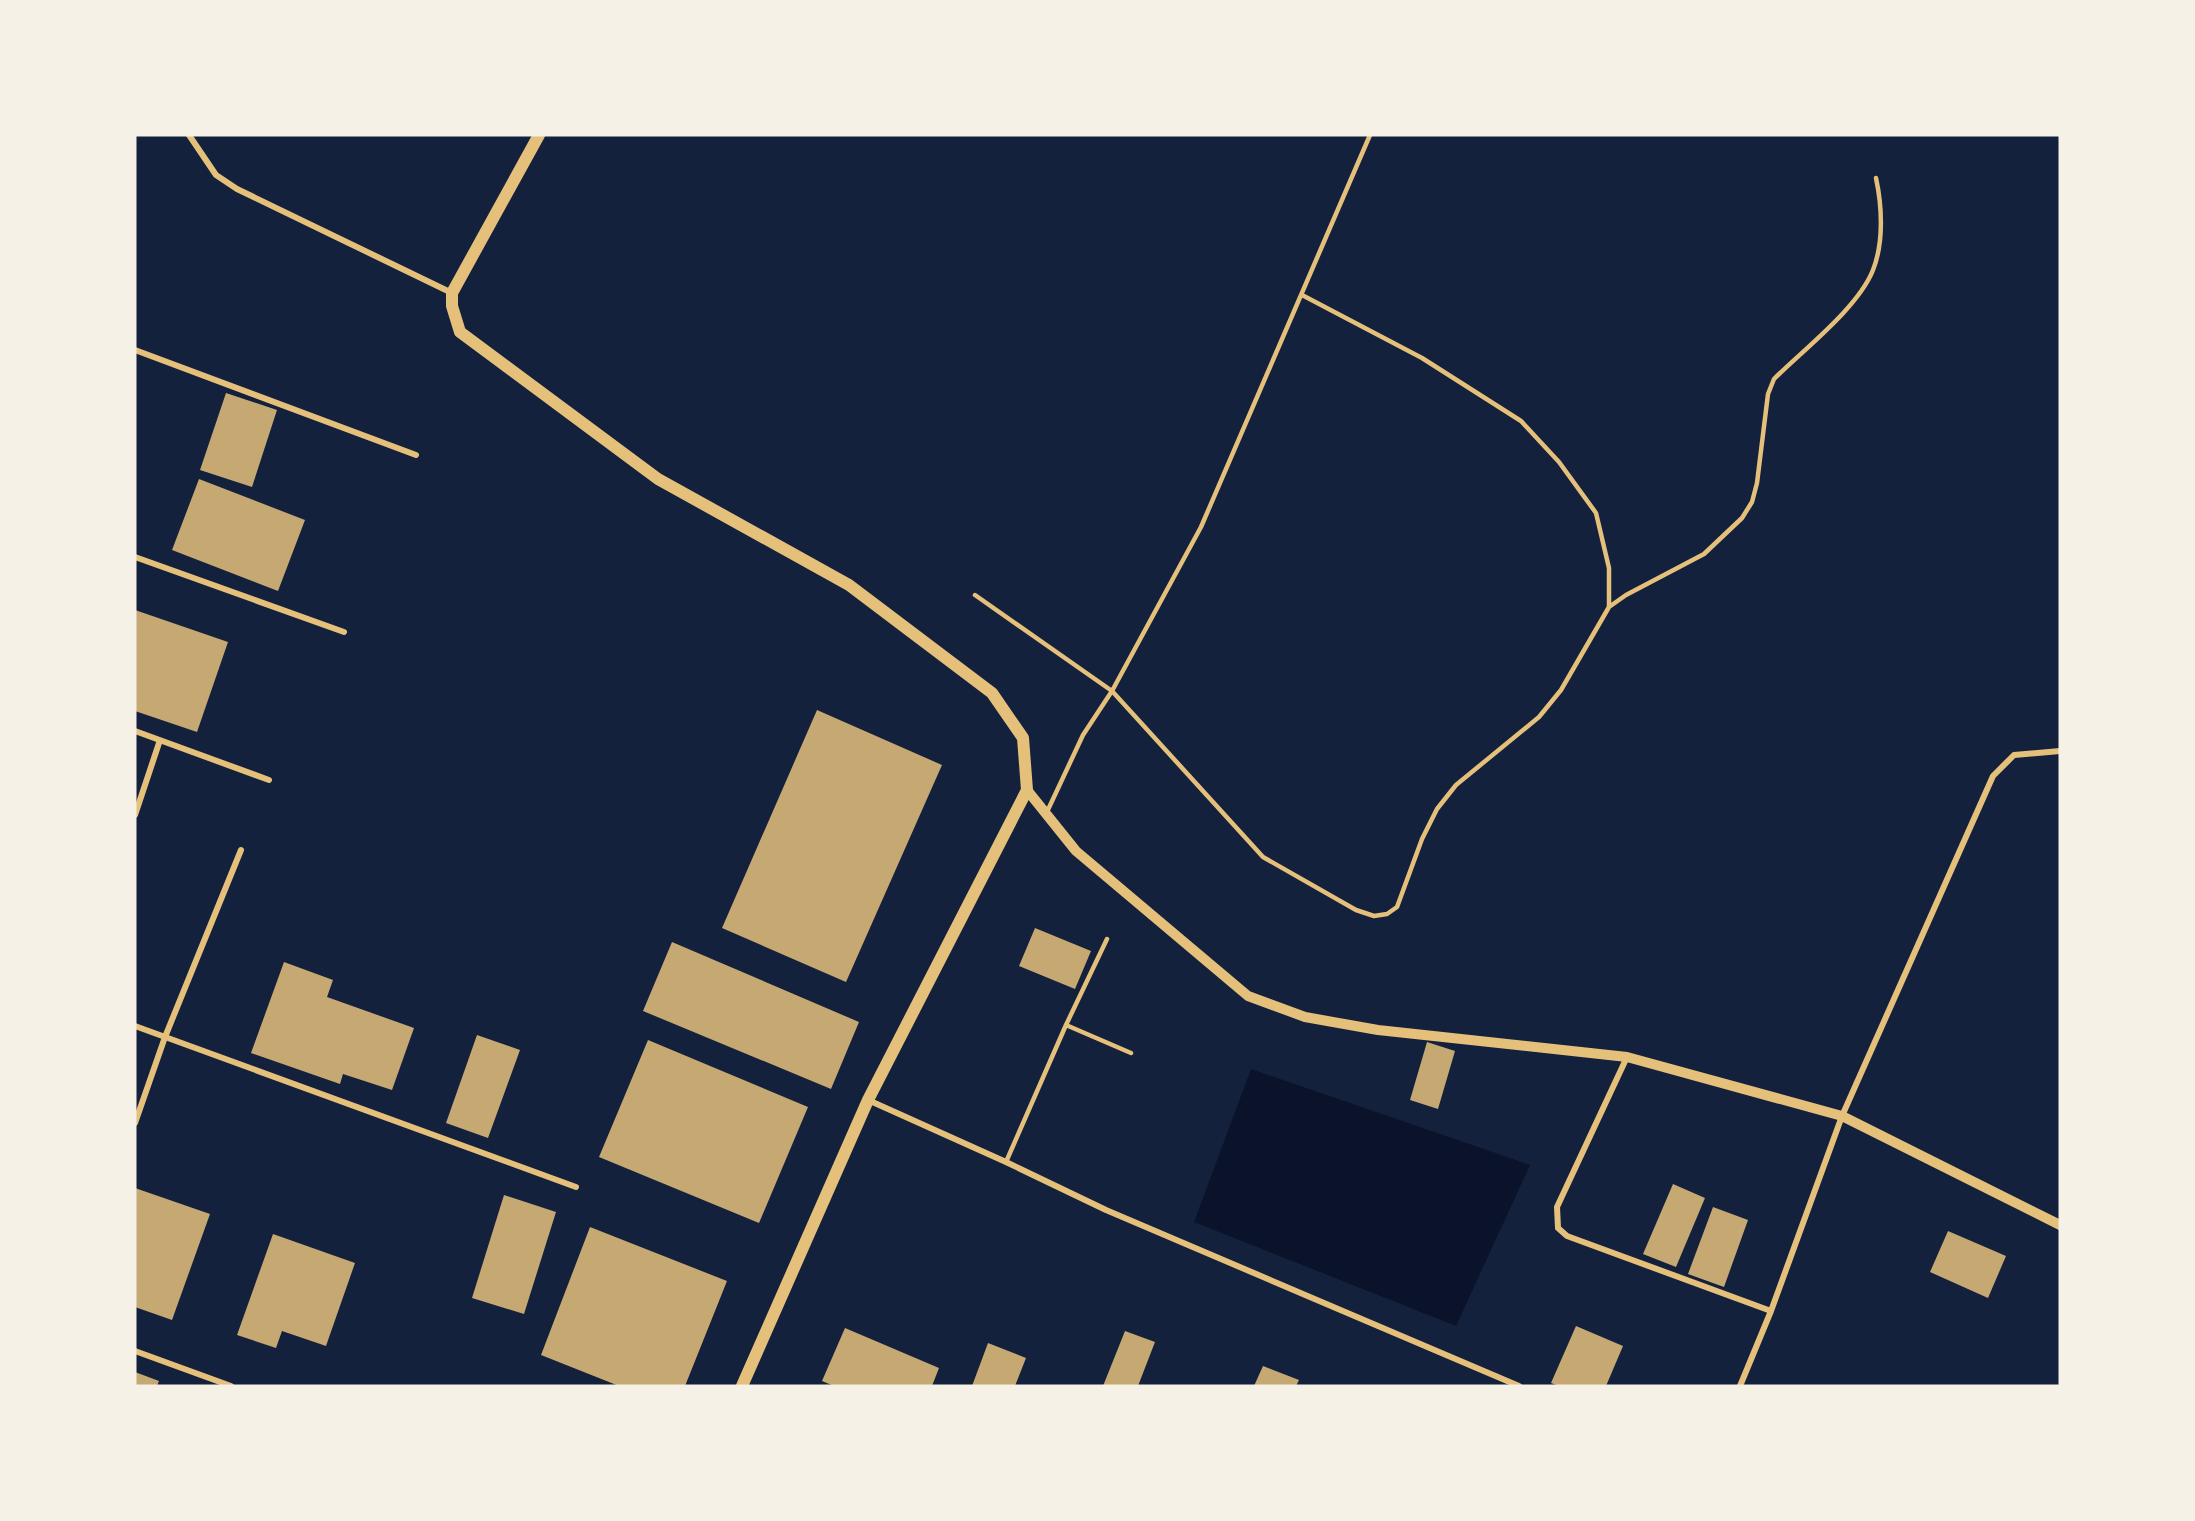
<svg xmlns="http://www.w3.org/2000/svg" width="2195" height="1521" font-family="'Asap Condensed',sans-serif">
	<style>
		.water { fill: #0b132b }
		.building { fill: #c6a872 }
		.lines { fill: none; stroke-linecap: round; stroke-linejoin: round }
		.service { stroke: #e5c07b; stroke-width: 4.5 }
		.minor { stroke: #e5c07b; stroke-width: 6 }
		.tertiary { stroke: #e5c07b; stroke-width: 10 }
		.secondary { stroke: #e5c07b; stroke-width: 12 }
	</style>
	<rect width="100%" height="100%" fill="#14213d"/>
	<path class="water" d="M1251 1069 1530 1165 1456 1326 1194 1222Z"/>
	<path class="building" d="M226 393 277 410 252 487 200 470Z
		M199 479 305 520 278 591 172 550Z
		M135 610 228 642 197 732 135 711Z
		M817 710 942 765 846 982 722 928Z
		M1035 928 1091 951 1075 989 1019 966Z
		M672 942 859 1022 831 1089 643 1011Z
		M284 962 333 980 327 997 414 1028 392 1090 343 1074 340 1084 251 1053Z
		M477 1035 520 1050 488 1138 446 1123Z
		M648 1040 808 1107 759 1223 599 1157Z
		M1427 1042 1455 1051 1438 1109 1410 1100Z
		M1673 1184 1705 1198 1676 1267 1643 1254Z
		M135 1188 210 1214 172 1320 135 1307Z
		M504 1195 556 1212 524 1314 472 1298Z
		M1713 1207 1748 1220 1724 1287 1688 1274Z
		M590 1227 727 1281 685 1386H619L541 1355Z
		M1948 1231 2006 1256 1988 1298 1930 1272Z
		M273 1234 355 1263 326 1346 282 1331 276 1348 237 1335Z
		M1576 1326 1623 1346 1606 1386H1559L1551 1383Z
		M845 1328 939 1368 932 1386H834L822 1381Z
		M1125 1331 1155 1342 1138 1386H1103Z
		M988 1343 1026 1358 1015 1386H972Z
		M1263 1366 1299 1380 1296 1386H1254Z
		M135 1372 159 1381 157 1386H135Z"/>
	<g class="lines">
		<path class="service" d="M1302 295 1422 358 1521 421 1559 462 1596 513 1609 568V607
			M975 595 1112 691 1263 857 1356 910 1374 916 1387 914 1397 907 1422 839 1437 809 1456 785 1539 717 1561 690 1609 607 1626 595 1704 554 1742 518 1752 502 1757 483 1768 394 1774 379C1803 350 1858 308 1873 270 1884 242 1882 206 1876 178
			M1046 814 1083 735 1112 691 1201 527 1370 135
			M1066 1025 1131 1053
			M1006 1162 1066 1025 1107 939"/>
		<path class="minor" d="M189 135 216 175 237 189 452 293
			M135 350 416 455
			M135 557 344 632
			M135 731 269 780
			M135 815 160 740
			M135 1026 576 1187
			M1627 1057 1557 1207 1558 1228 1567 1236 1771 1311
			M868 1100 1006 1162 1106 1210 1519 1386
			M135 1123 165 1037 241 850
			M135 1351 231 1386
			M1740 1386 1771 1311 1842 1116 1993 776 2014 755 2060 751"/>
		<path class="tertiary" d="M1027 790 1076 851 1248 996 1305 1017 1378 1030 1627 1057 1842 1116 2060 1225"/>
		<path class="secondary" d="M539 135 452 293V306L460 332 658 479 849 585 992 693 1023 738 1027 790 868 1100 742 1386"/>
	</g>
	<rect width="2195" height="1521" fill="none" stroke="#f6f1e7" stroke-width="273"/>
</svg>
